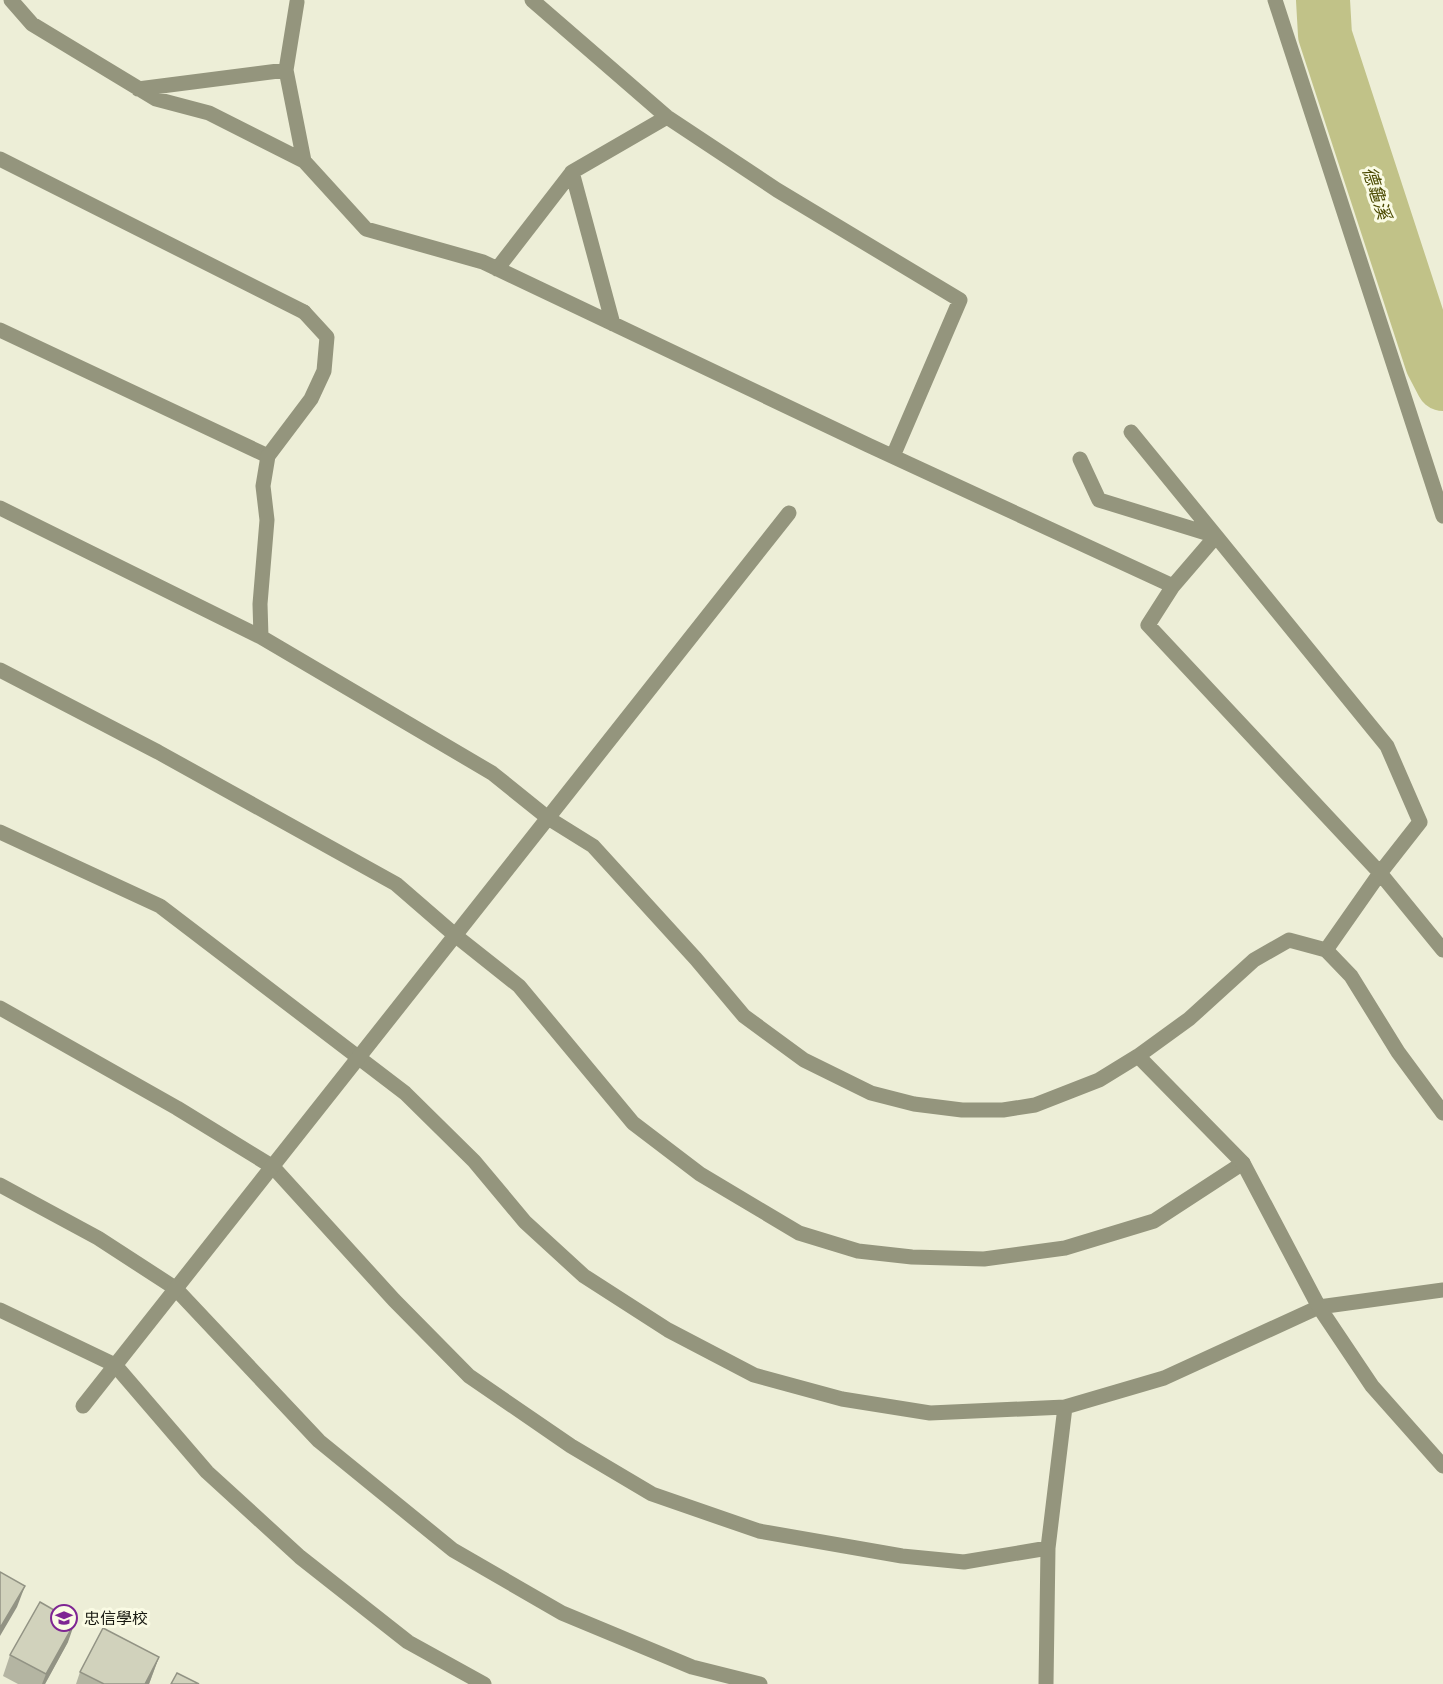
<svg xmlns="http://www.w3.org/2000/svg" width="1443" height="1684" font-family="'PT Sans Narrow','Noto Sans TC',sans-serif">
	<style>
		.lines { fill: none; stroke-linecap: round; stroke-linejoin: round }
		.river { stroke: #c1c288; stroke-width: 54 }
		.service { stroke: #94957d; stroke-width: 15 }
		.minor { stroke: #94957d; stroke-width: 15 }
		.wall { fill: #b4b5a2 }
		.shaded-wall { fill: #929384 }
		.building { fill: #d1d2bc; stroke: #929384; stroke-width: 1.5 }
		.labels { text-anchor: middle; dominant-baseline: central; stroke-width: 6; stroke-linejoin: round; paint-order: stroke }
		.poi-label { font-size: 16px; fill: #171810; stroke: #fafbe4; text-anchor: start }
		.water-label { font-size: 18px; font-style: italic; fill: #4a4900; stroke: #fafbe4 }
	</style>
	<rect width="100%" height="100%" fill="#edeed7"/>
	<g class="lines">
		<path class="river" d="M1323 0 1325 35 1432 363 1443 384"/>
		<path class="service" d="M11 0 32 24 156 99 209 113 304 161 366 229 483 262 868 445 1173 586 1148 625 1380 873 1443 950
			M532 0 667 117 777 190 960 300 893 456
			M297 2 286 70 304 161
			M138 89 286 70
			M0 159 304 312
			M497 269 572 172
			M613 324 572 172 667 117
			M0 330 268 456
			M1131 432 1216 536 1173 586
			M1080 459 1099 500 1216 536 1387 746 1420 822 1380 873 1326 950
			M0 670 158 752 396 884 456 936 519 986 633 1123 700 1174 799 1233 858 1251 912 1257 984 1259 1065 1248 1154 1221 1243 1163
			M0 832 160 906 405 1093 474 1161 525 1222 584 1276 668 1330 754 1375 842 1399 930 1413 1065 1407 1164 1378 1319 1307
			M0 1008 177 1108 273 1167 394 1300 469 1376 571 1446 652 1494 759 1531 902 1556 964 1562 1048 1548
			M0 1185 98 1238 175 1288 319 1441 453 1550 562 1613 692 1667 760 1684
			M0 1310 115 1365 207 1472 300 1557 408 1642 484 1684
			M1046 1684 1048 1548 1065 1407"/>
		<path class="minor" d="M1275 0 1443 516
			M0 508 261 637 492 773 548 818 593 846 696 959 744 1016 804 1060 871 1093 914 1104 962 1110H1003L1035 1105 1099 1080 1138 1056 1189 1019 1254 960 1289 940 1326 950 1351 976 1398 1052 1443 1113
			M261 637 260 604 267 520 263 486 268 456 311 399 324 371 327 337 304 312
			M1138 1056 1243 1163 1319 1307 1372 1386 1443 1466
			M1319 1307 1443 1290
			M83 1406 789 513"/>
	</g>
	<path class="wall" d="M68 1642 45 1684H18L3 1676 10 1655Z
		M159 1657 149 1684H76L80 1672Z"/>
	<path class="shaded-wall" d="M25 1586 17 1607 0 1636V1628Z
		M75 1622 68 1642 45 1684H42L46 1674Z
		M159 1657 149 1684H145Z"/>
	<path class="building" d="M0 1572 25 1586 0 1628Z
		M40 1602 75 1622 46 1674 10 1655Z
		M103 1628 159 1657 145 1684H104L80 1672Z
		M177 1673 199 1684H171Z"/>
	<defs>
		<symbol id="school-ring" viewBox="-11 -11 22 22"><circle r="9.5" fill="#fafbe4" stroke="#7e2593" stroke-width="1.5"/><path d="M0-5L7-2L0 1L-7-2ZM-4 1L0 2.5L4 1V4Q0 6-4 4Z" fill="#7e2593"/></symbol>
	</defs>
	<g fill-rule="evenodd">
		<use href="#school-ring" x="49" y="1603" width="30" height="30"/>
	</g>
	<g class="labels">
		<g class="poi-label">
			<text x="84" y="1618">忠信學校</text>
		</g>
		<g class="water-label">
			<text transform="translate(1377 193) rotate(72)">德龜溪</text>
		</g>
	</g>
</svg>
